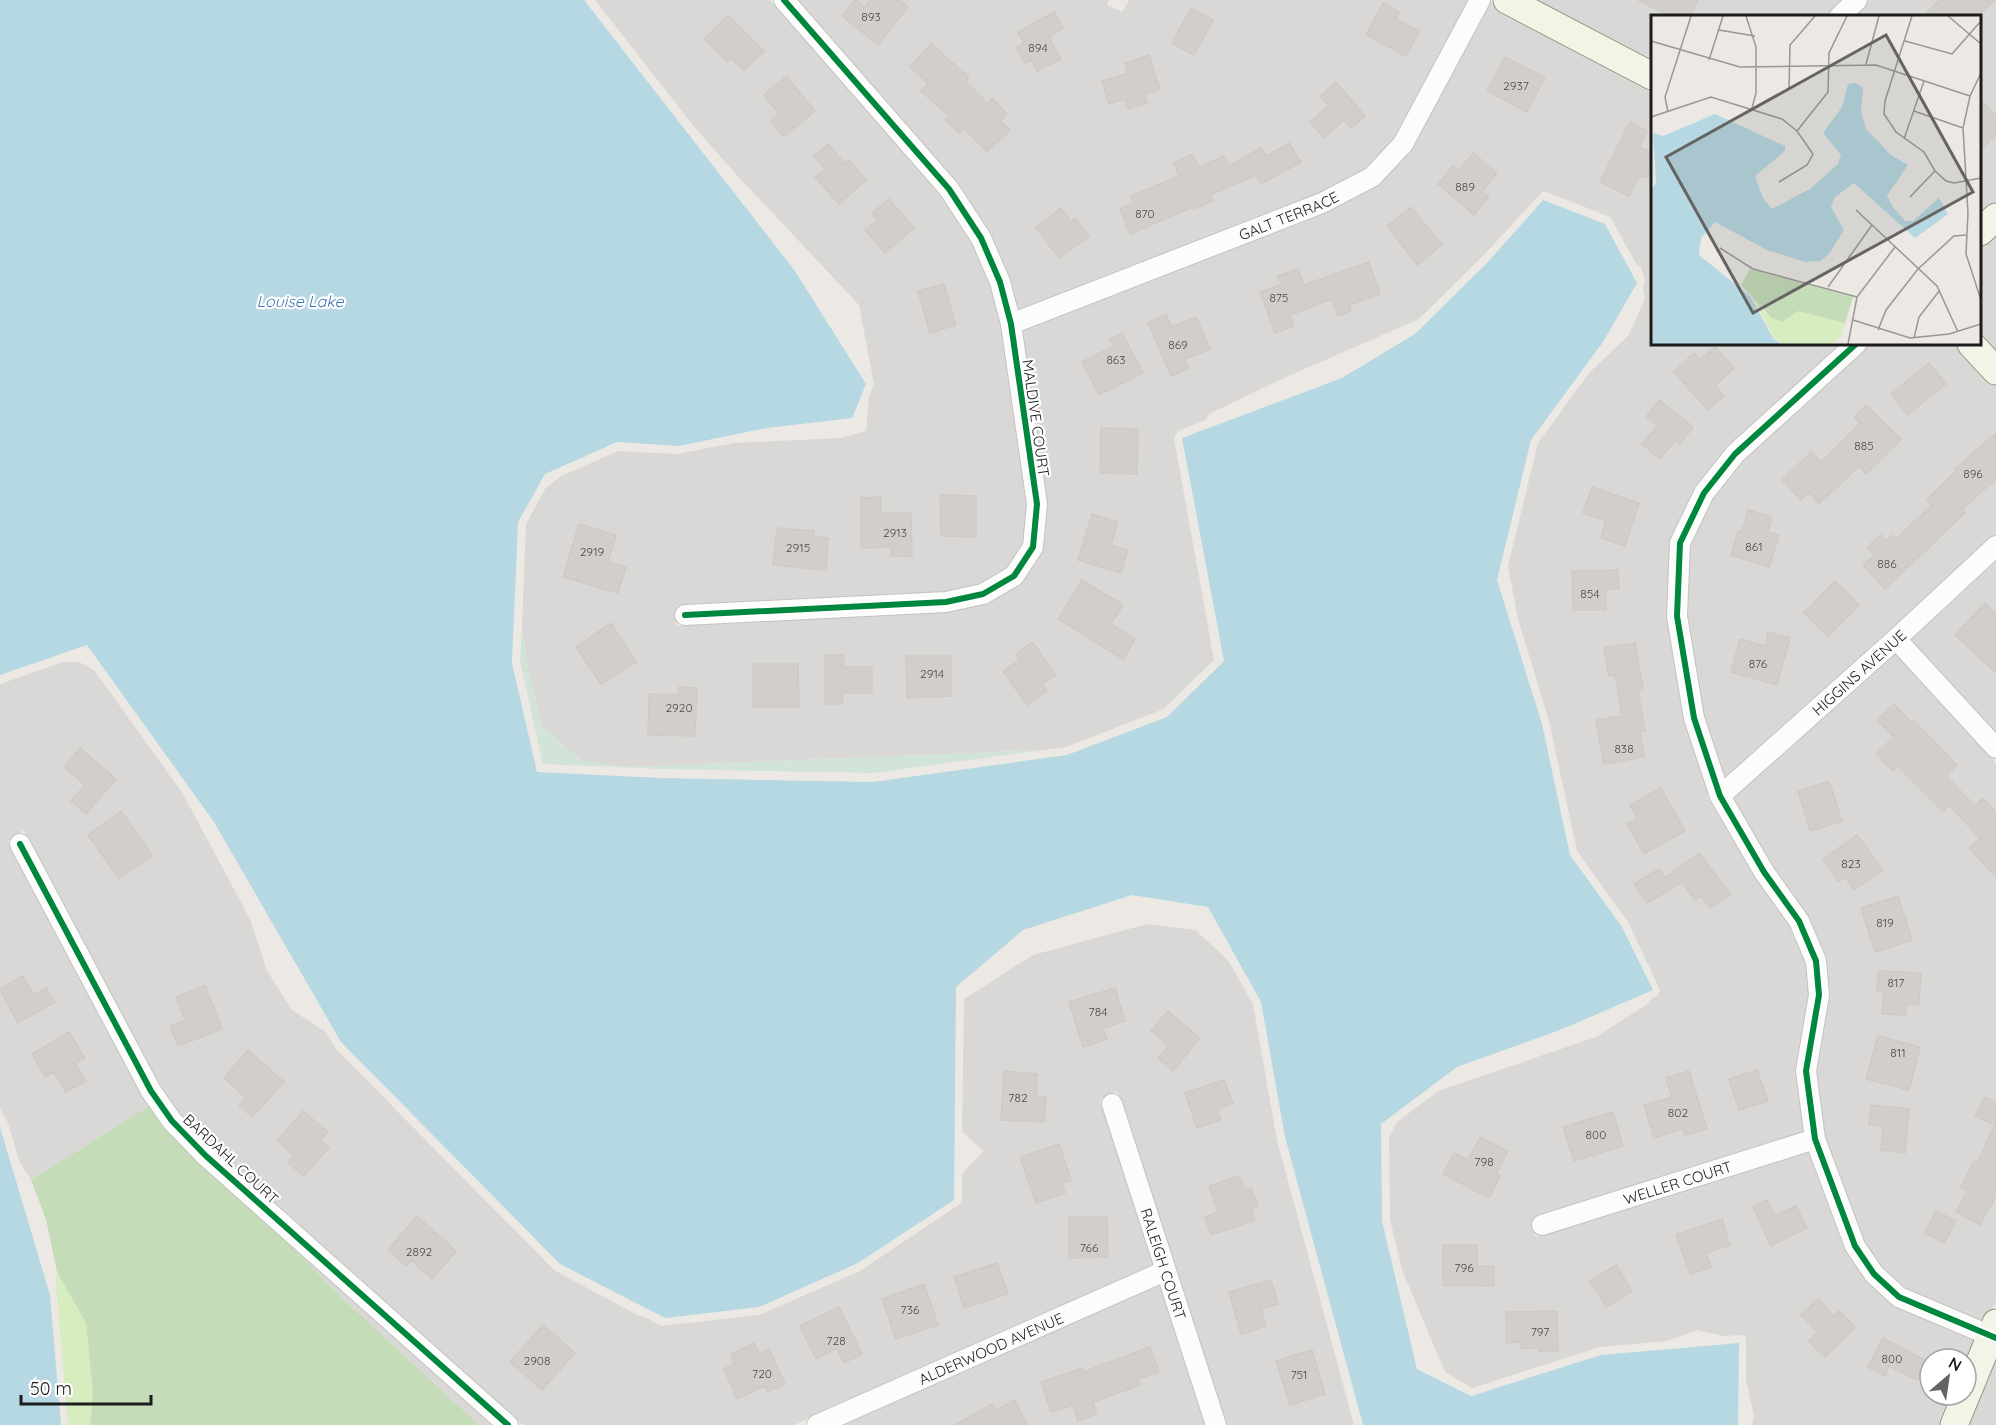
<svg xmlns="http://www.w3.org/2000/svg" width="1996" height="1425" font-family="Quicksand,sans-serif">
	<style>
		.residential { fill: #dad8d6 }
		.grass { fill: #d7ecbf }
		.forest { fill: #c4dcb7 }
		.wetland { fill: #d2e3d8 }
		.water { fill: #b5d8e2 }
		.building { fill: #d2cfcb; stroke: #cfcac5; stroke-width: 1.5 }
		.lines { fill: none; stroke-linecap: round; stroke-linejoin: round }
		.street-casing { stroke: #c4c2c0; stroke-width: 22 }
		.secondary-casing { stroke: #93957c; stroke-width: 29 }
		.street { stroke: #fcfcfb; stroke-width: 20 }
		.secondary { stroke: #f3f3e8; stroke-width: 27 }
		.cycleway-casing { stroke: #fff; stroke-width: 10 }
		.cycleway { stroke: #00873e; stroke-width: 6 }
		.labels { text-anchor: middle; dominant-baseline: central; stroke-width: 4.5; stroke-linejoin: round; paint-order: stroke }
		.number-label { font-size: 12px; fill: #4a4a49 }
		.street-label { font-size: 15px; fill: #1c1c1c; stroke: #fff }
		.water-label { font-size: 16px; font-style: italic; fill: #4177b3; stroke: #fff }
		.inset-road { fill: none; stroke: #999794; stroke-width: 1.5 }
		.view { fill: #656462; fill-opacity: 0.15; stroke: #656462; stroke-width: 3 }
		.inset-edge { fill: none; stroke: #1c1c1c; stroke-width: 3 }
	</style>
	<rect width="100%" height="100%" fill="#ece9e4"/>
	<path class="residential" d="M595 0H770L942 195 973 244 991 286 1001 328 1028 506 1024 545 1008 568 980 585 945 592 677 606 676 626 945 612 984 604 1040 553 1021 331 1376 185 1489 2 1652 88V344H1842L1672 540 1685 720 1709 794 1707 796 1756 878 1791 926 1807 964 1810 996 1804 1133 1532 1219 1535 1237 1809 1151 1847 1251 1867 1282 1895 1307 1979 1342 1966 1373V1359H1930V1395H1957L1944 1425H1752L1754 1416 1746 1380V1337L1742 1335 1723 1336 1697 1330 1667 1341 1600 1347 1472 1388 1445 1372 1402 1270 1390 1219 1389 1137 1397 1122 1438 1091 1596 1037 1649 1003 1650 1000 1658 995 1660 990 1628 922 1577 851 1549 721 1518 619 1508 566 1538 443 1589 373 1628 336 1645 299 1643 288 1645 281 1641 267 1637 265 1610 217 1547 192H1542L1482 257 1419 319 1284 378 1209 414 1206 420 1178 431 1174 438 1214 660 1164 709 1066 747 1044 750 625 767 582 761 542 726 528 667 522 625 526 524 545 489 561 476 618 451 677 454 734 443 840 438 866 431 869 396 874 384 859 305 734 172 695 128Z
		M797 0H1109L1107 5 1122 12 1129 0H1470L1396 139 1367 169 1320 194 1017 312 1008 277 990 233 957 182Z
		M1529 0H1844L1827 16H1652V64Z
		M1870 0H1996V205L1980 219V16H1853Z
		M1996 229V356L1980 338V244Z
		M1869 344H1958L1996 386V534L1891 632 1725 780 1703 714 1686 614 1689 545 1712 498 1741 460Z
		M1996 559V733L1910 639Z
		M1895 653 1996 763V1301L1986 1323 1905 1289 1881 1267 1864 1241 1824 1136 1816 1070 1824 956 1806 914 1772 866 1732 798Z
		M63 662H79L94 670 183 794 250 919 267 971 292 1010 326 1032 336 1049 554 1270 639 1316H642L661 1326 759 1315 860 1271 960 1204 962 1199V1174L983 1151 962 1131 964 999 1033 955 1147 924 1195 930 1228 960 1253 1004 1277 1140 1354 1425H1226L1117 1091 1100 1099 1153 1266 794 1425H523L213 1148 179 1114 159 1085 24 830 8 841 149 1106 31 1180 20 1163 8 1123 0 1109V684Z
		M283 1238 493 1425H479L343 1299Z
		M1159 1283 1206 1425H840Z
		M1996 1349V1425H1965Z"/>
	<path class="grass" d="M57 1272 86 1323 93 1392 90 1425H68L56 1286Z"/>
	<path class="forest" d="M149 1106 165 1127 200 1164 283 1238 343 1299 479 1425H90L93 1392 86 1323 57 1272 46 1219 31 1180Z"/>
	<path class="wetland" d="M522 625 528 667 542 726 582 761 625 767 1044 750 873 773 662 769 543 764 520 661Z"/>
	<path class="water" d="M0 0H584L795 271 866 384 852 418 767 428 679 446 617 442 545 474 518 522 512 663 537 772 661 778 873 782 1067 755 1167 717 1224 661 1182 438 1342 378 1415 334 1487 263 1543 200 1605 224 1637 283 1603 342 1531 440 1497 580 1542 724 1570 855 1622 927 1653 990 1560 1030 1457 1067 1381 1124 1382 1221 1417 1369 1471 1396 1601 1355 1739 1343 1738 1425H1363L1285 1137 1261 1002 1208 907 1132 895 1023 930 956 987 954 1200 858 1263 759 1307 665 1318 560 1264 341 1042 214 822 87 645 0 675Z
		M0 1127 50 1295 61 1425H0Z"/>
	<path class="building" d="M855 0 865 7 870 0H899L908 7 878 45 842 16Z
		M1638 0H1698L1690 16H1669Z
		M1940 0H1995L1977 16H1923Z
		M1383 3 1399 12 1396 19 1419 31 1406 56 1366 35Z
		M1191 8 1213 20 1194 55 1172 43Z
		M1054 12 1063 28 1049 37 1061 59 1037 71 1031 60 1025 63 1016 47 1024 43 1018 32Z
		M728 15 764 51 744 71 731 58 727 62 704 39Z
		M931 44 969 77 965 81 987 103 992 98 1007 114 1000 121 1010 130 987 152 964 128 959 133 945 119 949 116 921 91 928 83 910 67Z
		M1149 55 1160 89 1144 94 1147 103 1128 109 1125 99 1109 104 1102 81 1128 73 1125 63Z
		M1505 57 1545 77 1527 112 1487 91Z
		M786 76 815 111 784 137 771 121 779 114 764 95Z
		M1336 82 1365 116 1351 128 1344 120 1324 138 1310 122 1329 105 1320 96Z
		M1980 99 1996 116V134L1980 151Z
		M1630 122 1647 131 1640 147 1653 153V165L1646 178 1640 175 1629 196 1600 182Z
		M1289 143 1301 162 1261 184 1256 175 1210 195 1213 201 1194 209 1193 207 1130 234 1120 209 1134 203 1131 196 1179 176 1173 163 1193 154 1199 167 1224 156 1229 166 1261 148 1266 156Z
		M828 144 845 164 849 160 866 180 839 204 815 177 825 169 814 156Z
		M1473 153 1497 173 1482 192 1489 197 1474 215 1438 184 1453 166 1459 171Z
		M889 199 914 228 885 253 865 230 878 220 872 213Z
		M1411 207 1442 245 1417 265 1387 226Z
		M1061 208 1071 222 1075 218 1089 236 1059 258 1036 227Z
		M1369 262 1380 294 1349 305 1351 311 1338 316 1332 299 1290 315 1294 326 1275 333 1260 292 1281 284 1278 276 1298 269 1304 285Z
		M944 284 956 325 930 333 918 291Z
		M1166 315 1172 327 1196 317 1210 349 1185 359 1189 368 1171 376 1148 323Z
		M1122 333 1143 373 1099 395 1082 362 1114 346 1110 339Z
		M1715 347 1734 368 1715 386 1724 396 1708 410 1674 372 1694 353 1700 360Z
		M1929 363 1946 384 1907 415 1891 394Z
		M1659 400 1693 427 1680 444 1675 440 1660 459 1642 444 1657 426 1646 417Z
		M1866 405 1901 439 1866 474 1859 466 1819 504 1809 492 1801 500 1782 480 1811 452 1821 462 1860 423 1854 417Z
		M1101 428 1138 429 1137 474 1100 473Z
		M1996 433V479L1962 509 1965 513 1885 589 1863 565 1874 555 1867 547 1881 535 1886 541 1893 535 1896 539 1932 505 1927 499 1957 470 1955 469Z
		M1592 487 1639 503 1625 546 1601 538 1606 521 1583 513Z
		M940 495 976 496V537L941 536Z
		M881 497V513H911L912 556H891V547L861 548V498Z
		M1748 510 1772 517 1768 532 1779 535 1769 567 1731 555 1738 531 1742 532Z
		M1092 514 1118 522 1111 545 1128 550 1121 573 1078 560Z
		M579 524 616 535 608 562 626 567 618 593 563 577Z
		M777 528 814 531V537L828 538 826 570 773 565Z
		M1618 570 1619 589H1606V610H1573L1572 571Z
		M1082 580 1123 605 1111 624 1135 639 1123 659 1058 619Z
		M1835 581 1859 605 1828 636 1804 613Z
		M1985 603 1996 614V673L1955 635Z
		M611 623 636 662 601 684 576 647Z
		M1768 632 1790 638 1777 685 1731 672 1740 639 1765 646Z
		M1032 642 1056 675 1042 684 1047 691 1027 705 1003 671 1020 660 1016 654Z
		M1635 643 1643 688 1638 689 1645 731 1640 732 1644 757 1604 764 1596 720 1622 716 1615 675 1609 676 1604 648Z
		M825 655H844V667H872V693H843L842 704H825Z
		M906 656H951V696L907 698Z
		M753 664H798L799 707H753Z
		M679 687 697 688 695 736 648 735 649 694 679 695Z
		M1894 704 1912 723 1914 721 1957 765 1946 776 1975 806 1983 798 1996 812V877L1969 848 1980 838 1949 805 1943 811 1898 766 1893 771 1876 754 1894 737 1877 720Z
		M80 748 116 779 86 814 71 801 85 785 64 767Z
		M1829 781 1842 821 1810 831 1798 791Z
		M1661 788 1685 831 1644 854 1627 824 1637 818 1630 805Z
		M121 811 152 855 119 879 88 835Z
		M1857 835 1883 870 1854 890 1845 877 1838 881 1823 859Z
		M1699 853 1730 894 1710 908 1701 896 1695 900 1682 882 1647 903 1634 884 1659 869 1665 878Z
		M1898 896 1912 940 1875 952 1861 908Z
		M1879 971 1921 973 1919 1005 1906 1004V1015L1882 1014 1884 990H1877Z
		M23 976 34 995 46 988 55 1002 18 1023 0 989Z
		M205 985 222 1029 178 1046 170 1026 185 1020 176 997Z
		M1115 988 1125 1021 1103 1028 1107 1039 1083 1047 1069 1002Z
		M1168 1011 1200 1038 1173 1071 1158 1058 1169 1046 1151 1031Z
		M69 1032 85 1058 75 1063 86 1081 66 1092 54 1072 45 1077 32 1054Z
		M1878 1036 1920 1047 1909 1090 1866 1079Z
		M248 1050 284 1082 252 1117 239 1105 246 1098 224 1078Z
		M1757 1070 1768 1101 1739 1110 1729 1079Z
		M1004 1071 1037 1074 1036 1096 1046 1097 1044 1122 1001 1120Z
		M1689 1071 1707 1129 1685 1135 1683 1129 1654 1138 1644 1105 1672 1097 1666 1078Z
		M1224 1080 1233 1103 1217 1109 1221 1120 1197 1128 1185 1093Z
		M1985 1097 1996 1102V1195L1980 1225 1956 1212 1967 1191 1961 1187 1974 1161 1977 1163 1995 1125 1975 1116Z
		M1871 1105 1909 1109 1905 1153 1881 1150 1883 1126 1869 1125Z
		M303 1111 328 1132 321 1140 329 1147 304 1176 288 1163 294 1156 277 1141Z
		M1613 1112 1623 1146 1574 1161 1563 1127Z
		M1480 1137 1508 1151 1496 1174 1500 1176 1489 1198 1443 1174 1454 1153 1468 1160Z
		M1059 1144 1071 1180 1062 1183 1065 1193 1036 1203 1020 1157Z
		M1239 1176 1244 1190 1251 1188 1258 1206 1251 1209 1255 1220 1211 1235 1205 1217 1218 1212 1209 1186Z
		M1767 1200 1775 1216 1796 1206 1807 1228 1771 1246 1753 1207Z
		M1936 1211 1956 1221 1944 1243 1925 1233Z
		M417 1216 456 1251 432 1279 411 1260 406 1266 388 1250Z
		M1069 1217H1107L1108 1257 1069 1258Z
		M1722 1219 1730 1245 1706 1253 1711 1267 1690 1274 1676 1235Z
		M1443 1245H1477V1266H1494V1286L1443 1285Z
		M997 1263 1008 1294 964 1308 954 1277Z
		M1616 1265 1632 1291 1606 1307 1590 1281Z
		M1271 1280 1278 1304 1261 1309 1266 1326 1241 1334 1229 1292Z
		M924 1284 938 1325 896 1339 882 1299Z
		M1818 1299 1834 1316 1839 1311 1855 1327 1825 1357 1809 1341 1818 1332 1801 1315Z
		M839 1307 862 1354 844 1363 837 1348 816 1359 800 1326Z
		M1557 1311 1558 1351H1539V1348H1521V1342L1506 1343V1312Z
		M543 1325 575 1353 542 1390 510 1362Z
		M1883 1338 1927 1361 1917 1380 1889 1366 1885 1376 1868 1367Z
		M754 1343 759 1354 769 1349 785 1384 767 1392 765 1386 737 1399 724 1369 735 1364 731 1354Z
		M1150 1347 1159 1372 1138 1379 1140 1385 1093 1402 1097 1414 1078 1421 1073 1405 1051 1412 1041 1382 1082 1368 1083 1372Z
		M1312 1350 1325 1394 1290 1405 1276 1361Z
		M1014 1400 1028 1425H955L992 1404 996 1411Z"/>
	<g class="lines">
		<defs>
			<g id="street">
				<path d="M1840 16 1857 0"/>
				<path id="s1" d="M1011 324 1322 203 1372 177 1403 144 1480 0"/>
				<path d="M1856 344 1735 454 1704 493 1680 543 1677 616 1694 718 1720 796 1764 872 1799 921 1816 961 1819 995 1806 1071 1815 1139 1855 1246 1874 1274 1899 1297 1996 1338"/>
				<path d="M685 615 946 602 983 594 1014 576 1033 547 1037 504 1011 324 1000 282 981 238 949 189 784 0"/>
				<path d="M1896 639 1996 748"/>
				<path id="s2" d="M1720 796 1896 639 1996 546"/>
				<path d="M20 844 151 1091 172 1121 206 1156 508 1425"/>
				<path id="s3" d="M1112 1104 1216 1425"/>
				<path id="s4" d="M1542 1225 1815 1139"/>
				<path id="s5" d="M817 1425 1165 1271"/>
			</g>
			<path id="secondary" d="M1507 0 1652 76
				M1980 232 1996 217
				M1971 344 1996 371
				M1954 1425 1996 1323"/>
		</defs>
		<use href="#street" class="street-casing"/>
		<use href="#secondary" class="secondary-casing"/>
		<use href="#street" class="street"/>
		<use href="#secondary" class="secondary"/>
		<defs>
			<path id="cycleway" d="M1856 344 1735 454 1704 493 1680 543 1677 616 1694 718 1720 796 1764 872 1799 921 1816 961 1819 995 1806 1071 1815 1139 1855 1246 1874 1274 1899 1297 1996 1338
				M685 615 946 602 983 594 1014 576 1033 547 1037 504 1011 324 1000 282 981 238 949 189 784 0
				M20 844 151 1091 172 1121 206 1156 508 1425"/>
		</defs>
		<use href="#cycleway" class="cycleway-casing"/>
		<use href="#cycleway" class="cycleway"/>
	</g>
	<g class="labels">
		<g class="number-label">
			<text x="871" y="16">893</text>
			<text x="1038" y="47">894</text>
			<text x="1516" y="85">2937</text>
			<text x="1465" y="186">889</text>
			<text x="1145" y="213">870</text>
			<text x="1279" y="297">875</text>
			<text x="1178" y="344">869</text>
			<text x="1116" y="359">863</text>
			<text x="1864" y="445">885</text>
			<text x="1973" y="473">896</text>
			<text x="895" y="532">2913</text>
			<text x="1754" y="546">861</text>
			<text x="798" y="547">2915</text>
			<text x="592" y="551">2919</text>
			<text x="1887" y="563">886</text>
			<text x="1590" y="593">854</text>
			<text x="1758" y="663">876</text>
			<text x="932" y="673">2914</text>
			<text x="679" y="707">2920</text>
			<text x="1624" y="748">838</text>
			<text x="1851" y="863">823</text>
			<text x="1885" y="922">819</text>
			<text x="1896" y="982">817</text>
			<text x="1098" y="1011">784</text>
			<text x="1898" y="1052">811</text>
			<text x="1018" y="1097">782</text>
			<text x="1678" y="1112">802</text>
			<text x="1596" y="1134">800</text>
			<text x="1484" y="1161">798</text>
			<text x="1089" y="1247">766</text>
			<text x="419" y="1251">2892</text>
			<text x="1464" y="1267">796</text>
			<text x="910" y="1309">736</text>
			<text x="1540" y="1331">797</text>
			<text x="836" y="1340">728</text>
			<text x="1892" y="1358">800</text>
			<text x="537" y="1360">2908</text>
			<text x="762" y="1373">720</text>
			<text x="1299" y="1374">751</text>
		</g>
		<g class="street-label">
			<text stroke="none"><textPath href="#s1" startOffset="298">GALT TERRACE</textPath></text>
			<text transform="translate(1036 418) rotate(82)">MALDIVE COURT</text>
			<text stroke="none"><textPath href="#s2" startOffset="186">HIGGINS AVENUE</textPath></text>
			<text transform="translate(231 1159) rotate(43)">BARDAHL COURT</text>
			<text stroke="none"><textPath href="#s4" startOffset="142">WELLER COURT</textPath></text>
			<text stroke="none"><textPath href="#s3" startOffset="168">RALEIGH COURT</textPath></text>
			<text stroke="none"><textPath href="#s5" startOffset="190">ALDERWOOD AVENUE</textPath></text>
		</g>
		<g class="water-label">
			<text x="300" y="301">Louise Lake</text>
		</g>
	</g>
	<g transform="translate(1651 15)">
		<rect width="330" height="330" fill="#ece9e4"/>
		<path d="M99 278 114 298 131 307 147 296 194 308 191 320 181 329H132L122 321Z" fill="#d7ecbf"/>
		<path d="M99 254 202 282 194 308 147 296 131 307 121 303 90 270Z" fill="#c4dcb7"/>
		<path d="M205 68 212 73 210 97 215 114 240 140 257 150 236 181 242 192 254 206H262L288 183 297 199 264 223 203 168 184 182 180 192 193 215 178 239 169 246 154 247 116 235 64 207 50 223 48 240 99 281 122 323 130 329H0V176L5 168 2 118 12 121 64 99 134 131V136L104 161 112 183 121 194 159 174 187 149 190 140 172 118 191 92 197 69Z" fill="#b5d8e2"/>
		<path class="inset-road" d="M95 1 105 32V78L101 93M261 1 234 86 233 99 245 117 273 137 284 156 295 166 303 168 330 163M297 1 330 29M68 15 104 21M0 26 89 52 225 50 319 81M254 26 301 39 330 6M58 45 72 1M215 49 228 1M330 58 319 81 312 113 317 198 315 239 330 285M138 73 139 30 164 1M263 96 312 113M17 97 14 82 40 1M0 102 60 82 131 104 146 116 162 139 156 150 128 167M146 116 177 77 178 38 196 1M253 124 273 66M259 182 284 156M205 195 286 271 307 317M69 233 102 254 206 282M177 272 221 210M202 305 259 323 298 319 330 309M227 315 235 295 267 254 303 221 315 220M263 323 268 302 289 275M197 329 206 282 244 232"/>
		<path class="view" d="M235 20 322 177 102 298 15 142Z"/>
		<rect width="330" height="330" class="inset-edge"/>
	</g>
	<g transform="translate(1948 1377) rotate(29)"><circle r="28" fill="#ffffff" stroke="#a4a4a4" stroke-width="1.5"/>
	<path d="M0-4.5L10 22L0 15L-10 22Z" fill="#656462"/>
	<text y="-9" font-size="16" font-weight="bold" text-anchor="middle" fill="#1c1c1c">N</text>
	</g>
	<path d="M21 1395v9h130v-9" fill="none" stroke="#1c1c1c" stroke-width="3"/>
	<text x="30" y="1395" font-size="18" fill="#1c1c1c" stroke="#ffffff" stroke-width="4.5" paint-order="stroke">50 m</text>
</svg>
